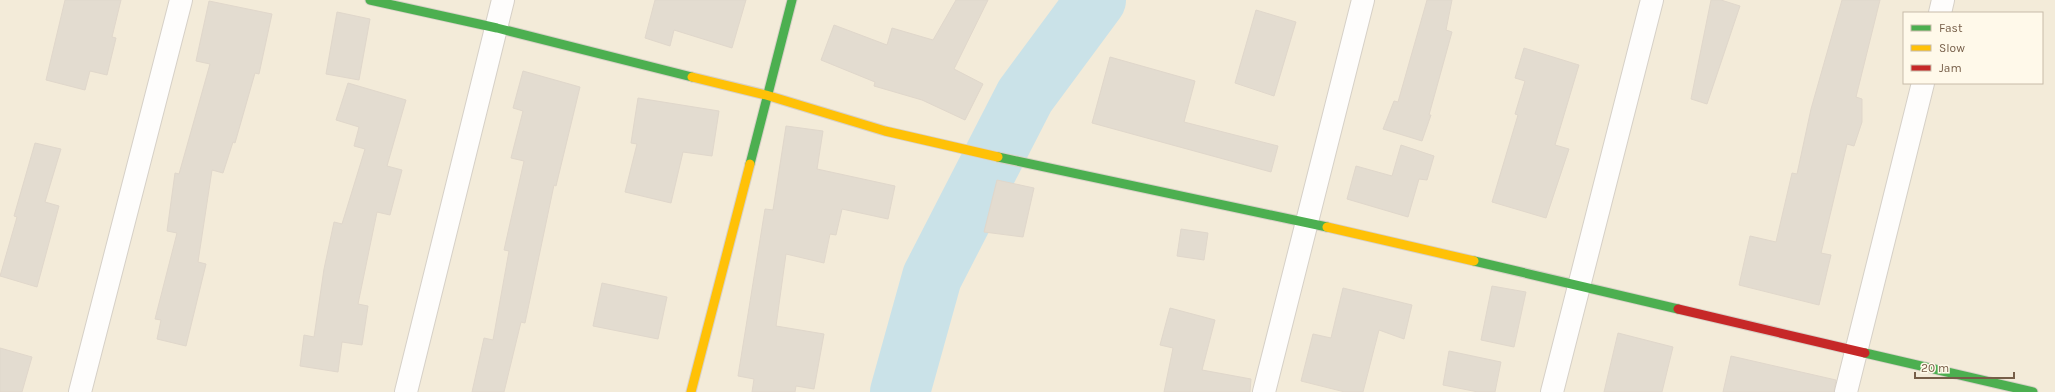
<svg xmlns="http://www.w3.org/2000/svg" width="2055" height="392" font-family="Karla,sans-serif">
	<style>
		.residential { fill: #f3ebd9; fill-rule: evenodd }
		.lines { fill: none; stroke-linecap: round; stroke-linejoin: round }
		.river { stroke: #cae2e8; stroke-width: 60 }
		.building { fill: #e3dcd0; stroke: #e0d7cb }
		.street-casing { stroke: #d6d0c7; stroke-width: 24 }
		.fast-casing { stroke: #d7d0c7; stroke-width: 11 }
		.slow-casing { stroke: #d7d0c7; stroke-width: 11 }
		.jam-casing { stroke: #d7d0c7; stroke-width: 11 }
		.street { stroke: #fefdfc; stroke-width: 22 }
		.fast { stroke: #4caf50; stroke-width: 9 }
		.slow { stroke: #ffc107; stroke-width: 9 }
		.jam { stroke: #c62828; stroke-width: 9 }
	</style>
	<rect width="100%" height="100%" fill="#f7f3e9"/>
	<path class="residential" d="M0 0H2055V392H0ZM1904 13H2042V83H1904Z"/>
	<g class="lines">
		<path class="river" d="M900 392 932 277 1025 96 1096 0"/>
	</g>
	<path class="building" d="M65 0H121L112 37 116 38 107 75 90 71 85 90 46 80Z
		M655 0H746L732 48 674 30 670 46 645 38Z
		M956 0H988L954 69 983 84 965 120 922 100 874 86 875 82 821 60 834 25 887 45 892 28 933 40Z
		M1427 0H1452L1446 30 1452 32 1429 115H1431L1422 141 1383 129 1394 101 1398 102Z
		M1711 0H1721L1740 6 1707 104 1691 99Z
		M1842 0H1880L1856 97 1862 99V122L1854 146 1847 144 1821 253 1831 255 1819 305 1739 285 1750 236 1776 242 1792 173 1797 174 1811 109Z
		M209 1 272 14 259 74 255 73 235 143 233 142 223 173 212 170 198 262 206 264 186 346 157 339 161 320 155 319 177 233 167 231 175 173 179 174 210 64 196 61Z
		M1256 10 1296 22 1274 96 1235 83Z
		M337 12 370 19 359 80 326 74Z
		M1524 48 1579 65 1555 145 1569 149 1546 218 1492 202 1518 115 1515 114 1525 81 1515 78Z
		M1110 57 1195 81 1184 122 1278 146 1271 172 1092 123Z
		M523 71 580 87 556 186 554 185 525 323 521 322 504 392H472L484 338 493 340 509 251 504 250 524 161 511 158 523 111 513 108Z
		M348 83 406 100 387 166 402 170 390 215 377 212 358 304 368 306 362 345 342 342 338 372 300 366 304 335 314 337 324 269 334 222 342 224 365 149 354 146 359 127 336 120Z
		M638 98 719 111 712 156 683 152 671 203 625 192 637 144 631 143Z
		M786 126 823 131 817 169 895 186 888 219 842 209 836 235 830 234 824 263 786 254 776 326 824 334 814 389 796 386 795 392H752L754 379 738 376 765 209 773 210Z
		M35 143 61 149 45 202 59 206 37 287 0 276 17 217 14 216Z
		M1401 145 1434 156 1427 180 1419 179 1408 217 1347 199 1356 166 1392 176Z
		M997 180 1034 188 1023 237 984 232Z
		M1181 229 1208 233 1204 260 1177 256Z
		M602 283 667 297 658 339 593 326Z
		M1492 286 1526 292 1514 347 1481 340Z
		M1343 288 1412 305 1404 339 1379 330 1363 392H1345L1301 381 1313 334 1331 338Z
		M1170 308 1215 320 1202 370 1251 379 1250 392H1164L1173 348 1160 345Z
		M1618 333 1673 347 1662 392H1604Z
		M0 348 32 357 22 392H0Z
		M1449 351 1501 362 1495 392H1478L1443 385Z
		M1731 356 1836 380 1834 392H1723Z"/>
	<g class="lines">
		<defs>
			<path id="street" d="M1940 13 1943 0
				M80 392 181 0
				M406 392 503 0
				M1264 392 1363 0
				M1552 392 1652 0
				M1846 392 1923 83"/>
			<path id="fast" d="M370 0 497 28 692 77
				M998 157 1327 227
				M750 164 792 0
				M1474 261 1678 309
				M1865 353 2033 392"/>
			<path id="slow" d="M692 77 766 95 885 131 998 157
				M1327 227 1474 261
				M691 392 750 164"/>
			<path id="jam" d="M1678 309 1865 353"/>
		</defs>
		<use href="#street" class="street-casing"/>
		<use href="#fast" class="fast-casing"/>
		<use href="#slow" class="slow-casing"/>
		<use href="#jam" class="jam-casing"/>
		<use href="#street" class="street"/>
		<use href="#fast" class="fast"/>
		<use href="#slow" class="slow"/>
		<use href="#jam" class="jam"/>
	</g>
	<rect x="1903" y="12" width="140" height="72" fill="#fff9ea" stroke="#c8bba9"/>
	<rect x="1911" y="25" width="20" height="6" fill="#4caf50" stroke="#c8bba9"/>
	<text x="1939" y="32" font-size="12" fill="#765e48">Fast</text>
	<rect x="1911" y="45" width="20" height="6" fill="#ffc107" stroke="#c8bba9"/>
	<text x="1939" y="52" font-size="12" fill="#765e48">Slow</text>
	<rect x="1911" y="65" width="20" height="6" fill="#c62828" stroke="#c8bba9"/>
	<text x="1939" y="72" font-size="12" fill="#765e48">Jam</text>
	<path d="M1915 372v6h99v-6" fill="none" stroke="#765e48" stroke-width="2"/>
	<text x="1921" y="372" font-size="12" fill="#765e48" stroke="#fff9ea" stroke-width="3" paint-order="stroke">20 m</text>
</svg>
